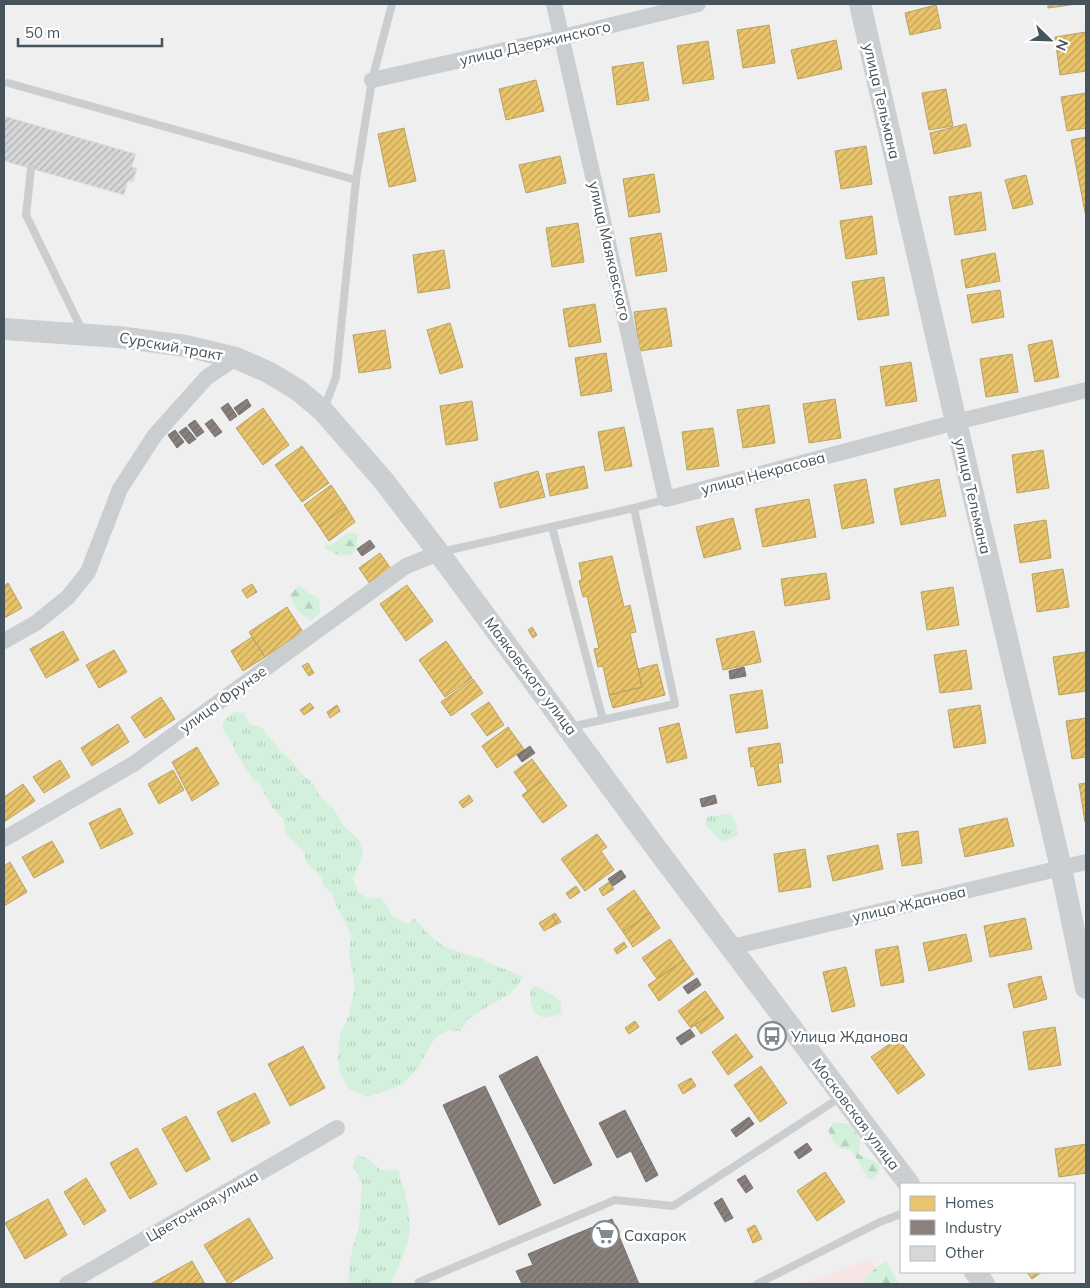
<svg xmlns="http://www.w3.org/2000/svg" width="1090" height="1288" font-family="Mulish,sans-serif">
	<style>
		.medical { fill: #f7e5e5 }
		.grass { fill: url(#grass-tufts) }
		.forest { fill: url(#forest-firs) }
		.homes { fill: url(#homes-hatch); stroke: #b8a266 }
		.industry { fill: url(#industry-hatch); stroke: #757372 }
		.building { fill: url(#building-hatch); stroke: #e1e1e2 }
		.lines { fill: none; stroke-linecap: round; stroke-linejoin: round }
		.lane { stroke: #cbced0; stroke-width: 8 }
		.street { stroke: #cbced0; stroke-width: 16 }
		.secondary { stroke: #cbcfd1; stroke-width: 22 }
		.labels { text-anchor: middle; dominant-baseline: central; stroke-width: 5; stroke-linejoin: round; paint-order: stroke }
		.street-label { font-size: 15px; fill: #45535c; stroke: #fff }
		.poi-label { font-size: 15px; fill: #45535c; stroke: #fff; text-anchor: start }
	</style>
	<defs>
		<pattern id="grass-tufts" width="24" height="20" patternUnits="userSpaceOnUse" patternTransform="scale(1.25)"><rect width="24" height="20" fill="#d2f0db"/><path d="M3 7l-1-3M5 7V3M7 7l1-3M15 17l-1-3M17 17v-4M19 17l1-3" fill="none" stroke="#b6d0be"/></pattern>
		<pattern id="forest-firs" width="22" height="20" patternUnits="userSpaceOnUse" patternTransform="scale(1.25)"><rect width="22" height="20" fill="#d2f0db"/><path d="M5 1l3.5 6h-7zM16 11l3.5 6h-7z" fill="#b6d0be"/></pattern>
		<pattern id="homes-hatch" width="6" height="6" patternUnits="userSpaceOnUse" patternTransform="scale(1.25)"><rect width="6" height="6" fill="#e9c46a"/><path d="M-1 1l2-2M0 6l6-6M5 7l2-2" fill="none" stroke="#bfa25a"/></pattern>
		<pattern id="industry-hatch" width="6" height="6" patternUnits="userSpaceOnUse" patternTransform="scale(1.25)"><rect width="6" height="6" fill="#8a817c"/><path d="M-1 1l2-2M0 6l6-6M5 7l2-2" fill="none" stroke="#736c69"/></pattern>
		<pattern id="building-hatch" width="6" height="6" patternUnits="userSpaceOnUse" patternTransform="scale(1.25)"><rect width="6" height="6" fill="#d7d7d9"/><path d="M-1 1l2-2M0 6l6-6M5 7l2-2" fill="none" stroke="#b0b1b3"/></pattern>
	</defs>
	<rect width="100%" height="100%" fill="#f0efef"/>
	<path class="medical" d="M870 1259 889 1284H802Z"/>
	<path class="grass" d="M234 712 244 713 249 724 261 727 282 752 295 764 302 774 313 783 318 794 333 808 344 826 360 841 363 853 353 879 358 892 368 899 380 897 387 906 392 916 409 924 414 918 429 935 443 946 468 955 483 959 494 966 505 969 523 977 517 986 509 995 490 1005 468 1019 460 1031 448 1030 435 1038 417 1069 402 1085 367 1097 350 1090 340 1074 338 1059 340 1034 349 1015 355 987 349 954 351 935 335 903 332 893 324 887 321 877 306 862 304 852 287 835 283 819 273 808 259 784 253 779 235 752 232 742 222 728 224 720Z
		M730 813 735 822 738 835 722 842 705 824 708 815 717 816Z
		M535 986 551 994 561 1002 562 1014 544 1018 534 1012 531 1003 530 990Z
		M357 1154 370 1160 381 1171 398 1170C404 1189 410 1208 410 1228 409 1245 398 1269 390 1284H348L350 1259 359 1226 362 1184 353 1166Z"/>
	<path class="forest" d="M349 532 357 534V548L351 555 341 556 326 549 325 546 334 543Z
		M299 585 308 593 319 598 320 612 311 621 298 612 290 595Z
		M834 1122 850 1124C858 1135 863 1140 858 1154L879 1164V1174L869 1180 852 1151 837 1147 828 1130Z
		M886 1261 899 1284H864L867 1275Z"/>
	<path class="homes" d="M1048 4H1077L1048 8Z
		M936 5 941 28 910 35 905 13Z
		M769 25 775 63 743 68 737 30Z
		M1086 32V71L1060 75 1055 37Z
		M836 40 842 69 798 79 791 50Z
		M708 41 714 79 683 84 677 46Z
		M643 62 649 100 617 105 612 67Z
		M536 80 544 111 506 120 499 89Z
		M946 89 953 126 929 130 922 93Z
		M1086 93V128L1067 131 1061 97Z
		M966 124 971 146 934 154 930 133Z
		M404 128 416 181 389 187 378 134Z
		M1086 137V217L1071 140Z
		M866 146 872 184 841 189 835 151Z
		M560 156 566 183 526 193 519 165Z
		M654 174 660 212 629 217 623 179Z
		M1026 175 1033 204 1013 209 1005 180Z
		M981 192 986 230 955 235 949 197Z
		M872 216 877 254 846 259 840 221Z
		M578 223 584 262 552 267 546 228Z
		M661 233 667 271 636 276 630 238Z
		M444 250 450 288 418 293 413 255Z
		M995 253 1000 281 966 288 961 260Z
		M884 277 889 315 858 320 852 282Z
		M1000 290 1004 317 972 323 967 295Z
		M595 304 601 342 569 347 563 309Z
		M666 308 672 346 640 351 634 312Z
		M450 323 463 367 440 374 427 330Z
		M385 330 391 368 359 373 353 335Z
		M1052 340 1059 377 1035 382 1028 345Z
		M606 353 612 391 581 396 575 358Z
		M1012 354 1018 392 986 397 980 359Z
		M911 362 917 401 886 406 880 367Z
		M835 399 841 438 809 443 803 404Z
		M472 401 478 440 446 445 440 406Z
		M769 405 775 443 743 448 737 410Z
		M263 408 289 445 263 465 236 428Z
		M624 427 632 466 605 471 598 432Z
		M713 428 719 466 687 470 682 432Z
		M302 446 329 483 302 502 275 465Z
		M1043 450 1049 488 1017 493 1012 455Z
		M584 466 588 488 550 496 546 474Z
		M538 471 545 497 500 508 494 483Z
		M866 479 874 523 842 529 834 485Z
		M939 479 946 516 901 525 894 489Z
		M331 485 346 507 319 526 304 505Z
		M809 499 816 537 763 547 755 509Z
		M346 507 355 522 329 541 319 526Z
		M733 518 741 549 704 558 696 527Z
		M1046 520 1051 558 1020 563 1014 525Z
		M380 553 391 569 370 584 359 568Z
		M612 556 624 607 630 605 636 632 630 633 642 687 609 695 603 666 598 667 594 649 599 648 587 596 583 597 579 581 582 579 579 563Z
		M1063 569 1069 607 1037 612 1032 574Z
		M826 573 830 599 785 606 781 579Z
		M8 583 22 608 4 618V586Z
		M252 584 257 592 247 598 242 590Z
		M407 585 433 621 406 641 380 604Z
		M953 587 959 625 927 630 921 592Z
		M287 607 303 632 265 657 249 632Z
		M532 627 537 635 533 638 528 630Z
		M63 631 79 660 46 678 30 649Z
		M754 631 761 662 723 670 716 639Z
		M252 637 265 657 243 671 231 651Z
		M446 641 472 678 445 697 419 660Z
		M114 650 127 672 99 688 86 665Z
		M966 650 972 689 940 693 934 655Z
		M1085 652 1086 662V691L1059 695 1053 657Z
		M308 663 314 673 309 676 302 666Z
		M657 664 665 695 613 708 609 695 642 687 638 669Z
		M473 679 483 693 451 716 441 702Z
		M762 690 768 728 736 733 730 695Z
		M161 697 175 719 145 738 131 717Z
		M489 702 504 725 487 736 471 714Z
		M310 703 314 708 304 715 300 710Z
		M337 705 340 711 330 718 327 712Z
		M980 705 986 743 954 748 948 710Z
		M1086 718V757L1072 759 1066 721Z
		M679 723 687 758 667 763 659 728Z
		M118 724 129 742 92 766 81 748Z
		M508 727 524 749 497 768 482 746Z
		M780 743 783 763H778L781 782 758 786 754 766 751 767 748 748Z
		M197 747 219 784 192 801 172 762Z
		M532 759 546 778 528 791 514 772Z
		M60 760 70 777 44 793 33 777Z
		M173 770 184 790 159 804 148 784Z
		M546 778 567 806 543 823 522 795Z
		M1086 783V822H1085L1079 784Z
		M23 784 35 801 4 822V797Z
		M469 795 473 801 463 808 459 802Z
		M120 808 133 834 101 849 89 823Z
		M1007 818 1014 846 965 857 959 829Z
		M918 831 922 863 902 866 897 834Z
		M597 834 607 847 601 851 614 870 585 891 561 859Z
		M52 841 64 862 34 878 22 857Z
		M878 845 883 869 833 881 827 856Z
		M805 849 811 887 779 892 774 854Z
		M10 862 27 892 4 906V866Z
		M609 882 614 889 603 896 599 889Z
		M576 886 580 892 570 899 566 893Z
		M634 890 650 913 623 932 607 909Z
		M555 913 561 922 557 924 552 915Z
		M650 913 660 928 633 947 623 932Z
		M552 915 557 924 544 931 539 923Z
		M1025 918 1032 949 990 957 984 926Z
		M966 934 972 961 929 971 923 943Z
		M670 939 684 960 657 979 642 958Z
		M624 942 627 947 617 954 614 949Z
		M898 946 904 982 881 986 875 950Z
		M684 960 694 974 659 1001 648 985Z
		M846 967 855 1006 832 1012 823 972Z
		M1041 976 1047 999 1014 1008 1008 984Z
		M705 991 718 1009 691 1028 678 1011Z
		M718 1009 724 1018 701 1034 695 1025Z
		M635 1021 639 1027 629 1034 625 1028Z
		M1055 1027 1061 1065 1029 1070 1023 1032Z
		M736 1034 753 1057 728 1075 712 1052Z
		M898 1038 925 1075 898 1094 871 1057Z
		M303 1046 325 1088 290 1106 268 1064Z
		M761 1066 787 1103 760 1122 734 1085Z
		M691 1078 696 1086 683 1094 678 1085Z
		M255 1093 270 1123 232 1142 217 1112Z
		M186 1116 210 1159 186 1172 162 1129Z
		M1086 1144V1173L1059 1177 1055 1149Z
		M137 1148 157 1184 130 1199 110 1163Z
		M825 1172 845 1202 817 1221 797 1191Z
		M86 1178 106 1211 84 1225 64 1192Z
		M48 1199 67 1235 25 1259 5 1223Z
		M249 1218 273 1258 228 1284 204 1245Z
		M755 1225 762 1239 753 1243 747 1229Z
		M192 1261 205 1284H153L152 1283Z
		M1027 1272H1042L1032 1279Z"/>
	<path class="industry" d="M247 399 251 406 239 415 234 408Z
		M228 403 237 416 230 421 221 408Z
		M212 419 222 432 215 437 205 424Z
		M195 420 204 432 197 437 188 425Z
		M186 427 196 439 189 444 179 432Z
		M175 430 184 442 177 448 168 435Z
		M370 540 375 547 362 556 357 549Z
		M744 667 746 676 730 679 729 671Z
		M530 746 535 753 522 762 517 755Z
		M715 795 717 803 702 807 700 799Z
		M621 870 626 877 613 886 608 879Z
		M697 978 701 985 688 994 683 987Z
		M690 1029 695 1036 681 1045 676 1038Z
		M537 1056 592 1165 554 1184 499 1076Z
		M485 1086 541 1205 499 1225 443 1105Z
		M625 1110 658 1175 646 1182 631 1151 617 1158 599 1123Z
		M749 1117 754 1124 736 1137 731 1130Z
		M807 1143 812 1150 799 1159 794 1152Z
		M745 1175 753 1188 746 1193 737 1180Z
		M722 1198 733 1218 725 1222 714 1203Z
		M612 1219 639 1284H522L516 1271 533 1265 528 1254Z"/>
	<path class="building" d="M4 116 136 154 132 167 137 168 133 182 128 181 124 195 4 161Z"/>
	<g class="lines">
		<path class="lane" d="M8 83 356 180
			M31 169 26 215 82 330
			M324 409 336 377 356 180 372 80 392 4
			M552 527 603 720
			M441 552 634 508 666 499
			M570 727 675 704 634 508
			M419 1282 615 1200 673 1206 841 1097
			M757 1284 880 1222 901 1214"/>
		<path class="street" d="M554 4 666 499 956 422 1086 390
			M372 80 563 37 698 4
			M4 641 36 623 68 597 88 572 120 489 155 435 207 377 236 358
			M4 839 135 763 406 566 439 553
			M732 947 1086 862
			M67 1284 337 1128"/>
		<path class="secondary" d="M860 4 956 422 1061 868 1086 988
			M4 329 118 337 186 346 236 358 268 372 298 390 323 411 383 480 439 553 656 848 909 1184
			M975 1272 984 1284"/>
	</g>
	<defs>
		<symbol id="bus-ring" viewBox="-11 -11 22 22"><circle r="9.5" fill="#fff" stroke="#818a8f" stroke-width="1.5"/><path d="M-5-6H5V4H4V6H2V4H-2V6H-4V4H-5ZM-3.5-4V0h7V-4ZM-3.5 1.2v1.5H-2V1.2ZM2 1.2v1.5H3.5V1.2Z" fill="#818a8f"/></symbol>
		<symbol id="supermarket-ring" viewBox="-11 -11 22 22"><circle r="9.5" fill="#fff" stroke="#818a8f" stroke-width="1.5"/><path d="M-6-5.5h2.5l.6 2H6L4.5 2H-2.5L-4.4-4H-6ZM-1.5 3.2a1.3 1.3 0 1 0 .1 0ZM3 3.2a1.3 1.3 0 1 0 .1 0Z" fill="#818a8f"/></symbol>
	</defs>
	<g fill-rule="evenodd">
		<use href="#bus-ring" x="756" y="1020" width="32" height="32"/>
		<use href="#supermarket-ring" x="589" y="1219" width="32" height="32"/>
	</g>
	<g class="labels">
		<g class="street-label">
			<text transform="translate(535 43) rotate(-13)">улица Дзержинского</text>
			<text transform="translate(882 101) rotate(77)">улица Тельмана</text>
			<text transform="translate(610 251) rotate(77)">улица Маяковского</text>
			<text transform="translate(171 346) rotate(10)">Сурский тракт</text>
			<text transform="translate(763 473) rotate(-15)">улица Некрасова</text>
			<text transform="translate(973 496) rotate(77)">улица Тельмана</text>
			<text transform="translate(531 676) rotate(53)">Маяковского улица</text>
			<text transform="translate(223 699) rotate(-36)">улица Фрунзе</text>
			<text transform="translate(909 904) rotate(-13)">улица Жданова</text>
			<text transform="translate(856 1114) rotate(53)">Московская улица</text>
			<text transform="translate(202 1206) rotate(-30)">Цветочная улица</text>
		</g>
		<g class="poi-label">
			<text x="791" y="1036">Улица Жданова</text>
			<text x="624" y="1235">Сахарок</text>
		</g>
	</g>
	<rect width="1090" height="1288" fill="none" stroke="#45535c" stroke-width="10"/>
	<rect x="900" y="1183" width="175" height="90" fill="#ffffff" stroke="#b5babe"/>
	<rect x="910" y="1196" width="25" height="15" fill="#e9c46a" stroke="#b5babe"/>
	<text x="945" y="1208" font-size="15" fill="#45535c">Homes</text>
	<rect x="910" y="1220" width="25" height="15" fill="#8a817c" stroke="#b5babe"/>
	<text x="945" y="1233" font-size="15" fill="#45535c">Industry</text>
	<rect x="910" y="1246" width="25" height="15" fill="#d7d7d9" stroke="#b5babe"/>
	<text x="945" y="1258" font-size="15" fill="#45535c">Other</text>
	<g transform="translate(1050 40) rotate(113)" stroke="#ffffff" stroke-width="4" paint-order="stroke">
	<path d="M0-4L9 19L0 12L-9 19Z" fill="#45535c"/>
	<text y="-8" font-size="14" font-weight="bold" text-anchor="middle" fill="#45535c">N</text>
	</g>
	<path d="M18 38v8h144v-8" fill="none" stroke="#45535c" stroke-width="2.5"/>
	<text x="25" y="38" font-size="15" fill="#45535c" stroke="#ffffff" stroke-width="4" paint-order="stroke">50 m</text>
</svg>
